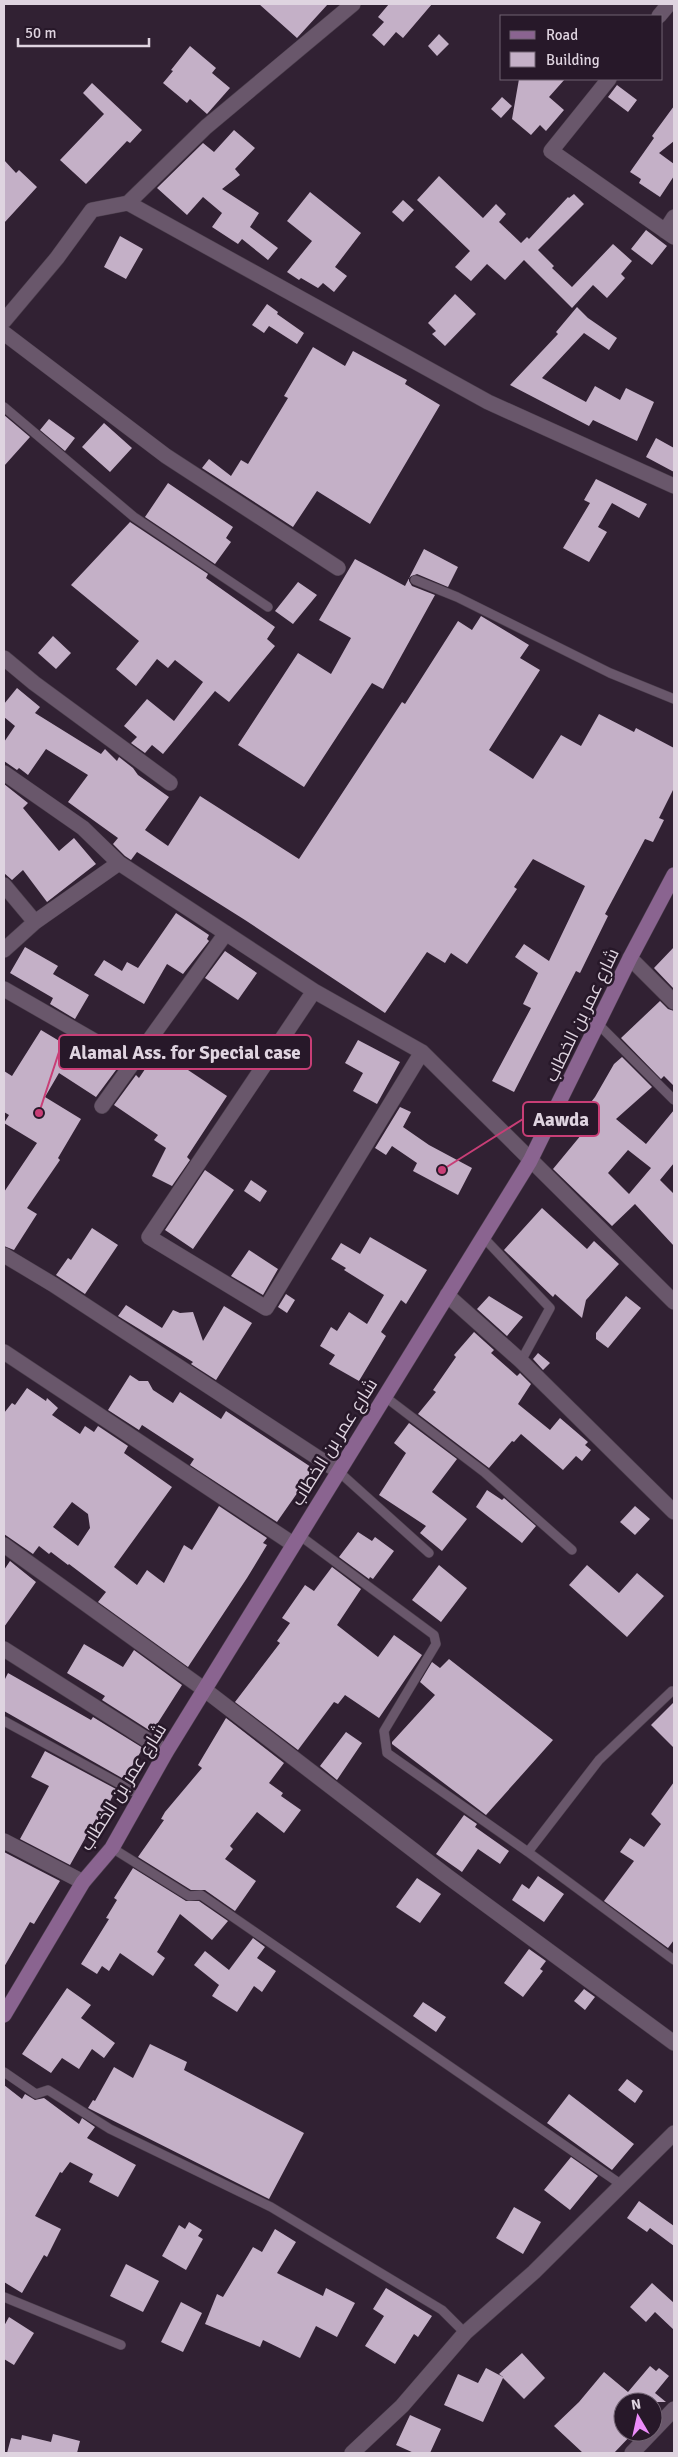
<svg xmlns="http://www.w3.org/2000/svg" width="678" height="2457" font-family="Signika,Cairo,sans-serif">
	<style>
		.building { fill: #c4b0c7; fill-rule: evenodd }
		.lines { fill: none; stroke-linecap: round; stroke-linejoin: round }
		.lane-casing { stroke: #4c3f4d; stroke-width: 10 }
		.street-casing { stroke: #4c3f4d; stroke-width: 16 }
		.secondary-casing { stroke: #4c3f4d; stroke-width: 16 }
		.lane { stroke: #69576b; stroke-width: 9 }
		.street { stroke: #69576b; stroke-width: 15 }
		.secondary { stroke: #8a6490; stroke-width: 15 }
		.labels { text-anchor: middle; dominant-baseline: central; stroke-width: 5; stroke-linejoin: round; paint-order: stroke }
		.street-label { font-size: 18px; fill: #dfd4e0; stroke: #271829 }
		.leader { fill: none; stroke: #c83e76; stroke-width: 2 }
		.callout-dot { fill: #c83e76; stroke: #271829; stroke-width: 2 }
		.callout { fill: #271829; stroke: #c83e76; stroke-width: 2 }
		.callout-label { font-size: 19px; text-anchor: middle; font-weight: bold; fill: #dfd4e0 }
	</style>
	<rect width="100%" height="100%" fill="#312133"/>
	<path class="building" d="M259 4H328L297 38Z
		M389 4H432L403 38 396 32 384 46 372 35 384 22 378 17Z
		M439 34 449 44 437 56 428 46Z
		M190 46 216 68 212 73 230 88 207 114 190 99 187 103 163 83 173 71 171 70Z
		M519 79H565L549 97 564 110 546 131 540 125 531 135 512 119Z
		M92 83 142 130 130 143 127 141 86 184 60 160 104 114 83 93Z
		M617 85 637 100 628 112 608 97Z
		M502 97 512 106 501 118 491 109Z
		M674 106V141L659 153 674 164V176L660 197 639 183 641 179 630 172 654 138 652 136Z
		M234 130 255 148 235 169 240 175 222 189 259 213 250 227 278 248 268 260 242 239 238 244 212 227 222 213 203 197 187 215 157 188 203 143 214 152Z
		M4 160 16 173 19 170 37 187 4 223Z
		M439 176 483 218 496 204 506 214 499 222 521 243 527 237 529 239 568 197 569 198 574 194 584 204 538 250 554 266 552 268 572 287 613 244 632 261 621 274 625 278 607 298 593 285 572 308 524 260 505 280 487 264 471 281 455 267 470 251 417 200Z
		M310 192 361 233 335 267 347 276 334 292 323 283 318 288 301 278 299 280 287 272 312 241 287 221Z
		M403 200 414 210 403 222 392 212Z
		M646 230 667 246 652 265 631 249Z
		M120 236 143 249 126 279 104 267Z
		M455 294 476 314 445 346 432 334 436 331 428 323Z
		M267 304 278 312 277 314 304 333 297 344 269 326 264 333 252 325Z
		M577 307 588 318 617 338 609 350 584 333 542 378 586 402 595 386 620 400 626 388 654 402 637 441 593 420 589 426 510 385 558 334 556 332Z
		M313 347 345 366 353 351 407 380 405 384 440 405 370 524 317 491 293 527 202 468 209 459 231 476 241 460 248 464 288 398 284 396Z
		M4 415 30 437 4 466Z
		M49 419 75 438 65 451 40 430Z
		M104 423 132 448 110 472 82 447Z
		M656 438 674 448V472L646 457Z
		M596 479 647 504 639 518 612 503 598 527 607 532 589 562 563 548 590 503 584 500Z
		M168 483 233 527 226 538 231 542 215 564 145 517Z
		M130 522 208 574 206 578 275 627 267 639 275 646 229 702 215 691 163 754 152 745 145 753 131 743 137 737 124 726 147 699 174 721 203 682 175 660 168 668 157 659 136 686 116 669 139 641 71 585Z
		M424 549 458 567 448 587 417 574 409 577V581L412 586 435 595 383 689 372 683 304 787 238 745 298 653 331 674 351 638 319 620 355 559 405 586Z
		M298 582 317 595 293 624 275 611Z
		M481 616 529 645 520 658 540 670 489 750 533 779 561 735 581 746 599 714 634 732 636 728 674 748V788L659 818 664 820 653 842 645 839 605 914 608 916 580 973 576 971 514 1092 492 1081 531 1008 523 1004 538 973 515 957 524 944 549 961 585 886 533 859 514 887 517 889 467 964 451 953 445 963 427 952 385 1013 245 920 137 852 131 860 125 856 113 844 118 838 68 802 88 775 46 749 28 775 19 768 17 770 4 761V742L15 726 4 717V704L17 688 40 707 35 713 101 754 105 749 117 761 119 757 133 768 138 775 169 797 145 830 168 846 200 796 299 859 402 702 405 704 458 621 472 630Z
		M53 636 71 653 56 669 38 653Z
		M4 784 28 803 23 808 59 851 74 838 96 864 47 902 23 870 12 880 4 873Z
		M176 913 209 935 207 939 209 941 183 974 167 964 144 1004 94 975 104 960 122 971 127 962 138 968Z
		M25 947 58 966 53 974 89 995 75 1019 50 1004 53 998 10 973Z
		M674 947V989L654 968Z
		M225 951 257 973 238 1000 205 978Z
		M660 1001 668 1009 674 1011V1086L664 1076 661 1079 621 1038Z
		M41 1030 86 1057 91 1050 119 1066 96 1097 59 1073 45 1097 81 1119 58 1158 60 1160 27 1208 37 1214 14 1250 4 1246V1192L37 1143 4 1123 9 1115 4 1112V1071L12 1076Z
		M358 1040 400 1062 377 1104 353 1091 363 1073 345 1063Z
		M158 1050 227 1096 187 1157 190 1160 172 1186 152 1176 166 1148 154 1140 158 1135 114 1105 136 1075 139 1078Z
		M622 1057 652 1087 616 1119 646 1144 674 1110V1163L660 1180 674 1194V1246L635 1204 612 1226 553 1169 591 1123 581 1115 595 1097 614 1064ZM628 1150 651 1168 629 1194 608 1173Z
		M400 1107 411 1112 403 1127 429 1145 472 1168 458 1195 413 1171 417 1163 392 1146 386 1155 375 1148Z
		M205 1170 234 1190 193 1249 165 1230Z
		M251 1180 267 1191 260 1202 244 1191Z
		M542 1208 587 1249 594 1241 619 1264 586 1300 582 1318 555 1294 553 1297 504 1250Z
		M92 1228 118 1245 85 1294 56 1275 68 1258 71 1260Z
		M370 1237 427 1270 406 1304 401 1300 381 1332 386 1336 359 1381 329 1364 335 1355 320 1346 331 1327 337 1331 349 1312 367 1324 384 1295 344 1270 346 1268 331 1259 341 1243 360 1254Z
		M249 1250 278 1269 263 1295 231 1276Z
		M286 1294 295 1300 287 1313 278 1307Z
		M489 1296 523 1317 507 1336 477 1309Z
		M626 1296 641 1308 608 1348 596 1339V1333Z
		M126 1305 162 1328 173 1310 180 1313 193 1312 203 1341 224 1306 252 1323 216 1380 191 1364 193 1362 118 1316Z
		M474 1332 494 1350 491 1353 517 1376 520 1373 531 1384 518 1404 550 1430 560 1418 588 1442 585 1445 591 1450 582 1461 576 1456 563 1470 521 1434 514 1442 512 1441 489 1468 418 1414 436 1392 433 1390 456 1357 454 1355Z
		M538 1353 550 1363 543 1370 533 1359Z
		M130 1375 139 1381H148L153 1390 173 1403 180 1392 221 1419 226 1411 314 1469 277 1522 190 1465 194 1459 142 1425 139 1430 108 1410Z
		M27 1388 46 1401 47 1398 58 1408 52 1415 80 1434 85 1426 94 1432 98 1426 128 1446 124 1453 172 1487 114 1567 137 1585 147 1570 164 1583 184 1545 192 1550 219 1506 267 1538 263 1543 267 1545 247 1578 188 1667 98 1602 106 1592 69 1564 68 1565 51 1552 49 1554 39 1546 33 1554 4 1534V1413L12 1403 15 1405ZM72 1502 88 1514 90 1528 78 1546 53 1527Z
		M409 1423 457 1459 432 1492 467 1519 442 1551 420 1533 426 1526 379 1495 406 1453 394 1443Z
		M487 1490 502 1500 504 1498 536 1526 522 1543 476 1507Z
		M635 1506 650 1519 635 1535 620 1522Z
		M358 1532 372 1541 375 1537 394 1551 373 1579 370 1577 369 1579 339 1557Z
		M10 1561 36 1582 4 1627V1570Z
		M439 1565 467 1588 441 1622 412 1600Z
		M587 1565 619 1593 637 1573 664 1596 627 1637 569 1585Z
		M332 1567 361 1589 337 1625 378 1657 394 1635 422 1655 379 1718 345 1695 338 1704 334 1702 298 1750 235 1702 280 1643 277 1641 290 1623 282 1618 305 1585 314 1591Z
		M84 1644 123 1667 134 1650 182 1685 152 1732 102 1700 105 1696 67 1673Z
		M449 1659 553 1740 486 1815 392 1744V1742L435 1695 420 1682 432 1662 440 1668Z
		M8 1673 91 1720 93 1717 143 1748 126 1776 124 1775 122 1778 4 1711V1681Z
		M674 1702V1748L651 1725Z
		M226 1718 284 1763 269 1783 283 1793 281 1796 301 1810 284 1833 257 1812 230 1846 233 1849 225 1859 256 1881 235 1911 205 1890H191L138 1857 164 1820 161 1819 165 1812 202 1768 198 1765Z
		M346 1732 362 1743 337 1780 320 1766Z
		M45 1751 116 1789 100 1822 96 1819 70 1865 20 1839 49 1786 31 1777Z
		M674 1782V1940L668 1948 604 1901 634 1861 620 1852 630 1838 644 1847 661 1824 651 1814Z
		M464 1815 477 1824 475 1827 509 1851 500 1864 478 1849 462 1872 436 1854Z
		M4 1852 60 1881 34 1924 30 1922 4 1967Z
		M133 1868 186 1901H199L228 1921 212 1940 180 1914 157 1952 165 1958 153 1976 120 1953 109 1971 102 1966 97 1974 81 1964 109 1919 106 1918 117 1900 114 1898Z
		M538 1876 564 1894 544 1922 512 1900 522 1884 529 1889Z
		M417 1878 441 1894 420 1923 396 1907Z
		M253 1938 265 1947 257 1958 276 1971 262 1992 254 1986 237 2012 212 1996 219 1985 194 1965 205 1951 229 1970Z
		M529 1949 546 1961 540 1969 543 1971 523 1997 504 1983Z
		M67 1988 91 2005 81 2018 115 2043 104 2058 92 2049 79 2069 62 2058 51 2073 22 2054Z
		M584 1989 595 1997 585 2010 574 2001Z
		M423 2002 446 2017 436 2032 413 2016Z
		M150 2044 187 2062 184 2070 304 2133 269 2199 88 2108 93 2100 95 2101 114 2067 133 2078Z
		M627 2079 643 2091 635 2103 618 2090Z
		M4 2085 22 2099 25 2094 35 2100 44 2098 79 2124 82 2118 95 2127 87 2138 136 2165 118 2197 89 2182 93 2174 70 2162 62 2173 60 2172 35 2216 61 2229 47 2257 44 2255 22 2293 4 2282Z
		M569 2094 634 2144 612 2170 547 2123Z
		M571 2157 598 2176 570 2210 544 2190Z
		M639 2201 674 2226V2246L650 2228 647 2232 627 2218Z
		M514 2207 541 2222 523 2254 496 2238Z
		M189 2222 202 2230 198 2236 203 2239 186 2270 162 2256 179 2225 185 2229Z
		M275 2229 296 2242 277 2273 323 2296 326 2288 355 2303 337 2337 316 2326 300 2358 263 2340 260 2347 205 2324 217 2294 223 2297 253 2247 262 2252Z
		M126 2264 159 2281 143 2312 110 2296Z
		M652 2283 674 2303V2330L655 2312 646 2322 630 2307Z
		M386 2288 432 2316 418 2337 414 2334 395 2364 365 2346 384 2316 373 2309Z
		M181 2302 202 2313 183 2352 161 2342Z
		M9 2317 34 2333 14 2365 4 2359V2326Z
		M522 2353 545 2378 524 2399 503 2378 483 2422 444 2405 458 2374 478 2383 486 2368 503 2377 499 2374Z
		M650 2366 656 2371 659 2368 669 2376 655 2393 666 2402H623V2432H634L614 2453H583L554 2426 579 2402 604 2372 628 2392Z
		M410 2415 441 2429 430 2453H414L396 2445Z
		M53 2434 80 2441 77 2453H7L11 2438 21 2440 22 2435 51 2442Z"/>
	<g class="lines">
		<defs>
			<path id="lane" d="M4 407 134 517 268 607
				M415 580 457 597 610 673 674 699
				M599 1025 674 1100
				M483 1237 550 1308 521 1361
				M384 1396 484 1472 572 1550
				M338 1471 429 1553
				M299 1535 434 1635 436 1644 384 1731 387 1753 528 1852 674 1960
				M4 1721 142 1796
				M112 1848 189 1896 201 1895 622 2185
				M528 1852 599 1760 672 1691
				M4 2072 36 2094 48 2090 110 2129 271 2207 442 2310 465 2333
				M4 2297 121 2345"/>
			<path id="street" d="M659 16 669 4
				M609 79 551 151 674 237
				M128 203 488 402 674 486
				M665 231 674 217
				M4 321 57 258 92 210 128 203 206 127 353 4
				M4 333 166 456 338 568
				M4 658 34 683 170 783
				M4 773 83 828 119 863 314 991 422 1052 674 1302
				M4 885 35 922
				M4 950 35 922 119 863
				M630 958 674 1002
				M4 989 133 1063
				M314 991 149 1237 266 1308 422 1052
				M102 1106 226 933
				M4 1255 54 1285 338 1471
				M447 1295 521 1361 674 1512
				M4 1352 293 1544
				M4 1545 205 1690 447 1876 674 2043
				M4 1649 166 1752
				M4 1841 83 1882
				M653 2431 674 2409
				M352 2453 402 2406 465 2333 534 2272 674 2133
				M632 2453 652 2432"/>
			<path id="secondary" d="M4 2015 83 1882 112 1848 166 1752 530 1161 630 958 674 875"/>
		</defs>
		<use href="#lane" class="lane-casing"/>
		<use href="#street" class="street-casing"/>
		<use href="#secondary" class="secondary-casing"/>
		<use href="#lane" class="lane"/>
		<use href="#street" class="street"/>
		<use href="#secondary" class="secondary"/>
	</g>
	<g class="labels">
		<g class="street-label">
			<text transform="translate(582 1015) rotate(-64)">شارع عمر بن الخطاب</text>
			<text transform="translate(334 1442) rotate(-58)">شارع عمر بن الخطاب</text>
			<text transform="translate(123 1787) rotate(-58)">شارع عمر بن الخطاب</text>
		</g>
	</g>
	<path class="leader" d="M39 1113L59 1052M442 1170L523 1119"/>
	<g class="callout-dot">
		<circle cx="39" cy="1113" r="5"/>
		<circle cx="442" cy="1170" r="5"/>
	</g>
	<g class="callout">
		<rect x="59" y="1035" width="252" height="34" rx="5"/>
		<rect x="523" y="1102" width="76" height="34" rx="5"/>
	</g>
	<g class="callout-label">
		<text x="185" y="1059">Alamal Ass. for Special case</text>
		<text x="561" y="1126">Aawda</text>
	</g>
	<rect width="678" height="2457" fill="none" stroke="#dfd4e0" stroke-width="10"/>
	<rect x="500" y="15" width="162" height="65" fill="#271829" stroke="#716372"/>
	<rect x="510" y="31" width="25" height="8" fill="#8a6490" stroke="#716372"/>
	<text x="546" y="40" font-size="15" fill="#dfd4e0">Road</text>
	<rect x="510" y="52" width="25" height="15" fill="#c4b0c7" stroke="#716372"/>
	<text x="546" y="65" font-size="15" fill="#dfd4e0">Building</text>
	<g transform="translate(638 2417) rotate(351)"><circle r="24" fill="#271829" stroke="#716372"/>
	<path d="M0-4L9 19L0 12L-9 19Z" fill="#ec8cfa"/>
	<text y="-8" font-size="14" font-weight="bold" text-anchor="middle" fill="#dfd4e0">N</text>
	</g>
	<path d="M18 38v8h131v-8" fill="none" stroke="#dfd4e0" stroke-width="2.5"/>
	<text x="25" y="38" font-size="15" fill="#dfd4e0" stroke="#271829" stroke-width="4" paint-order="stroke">50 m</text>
</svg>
